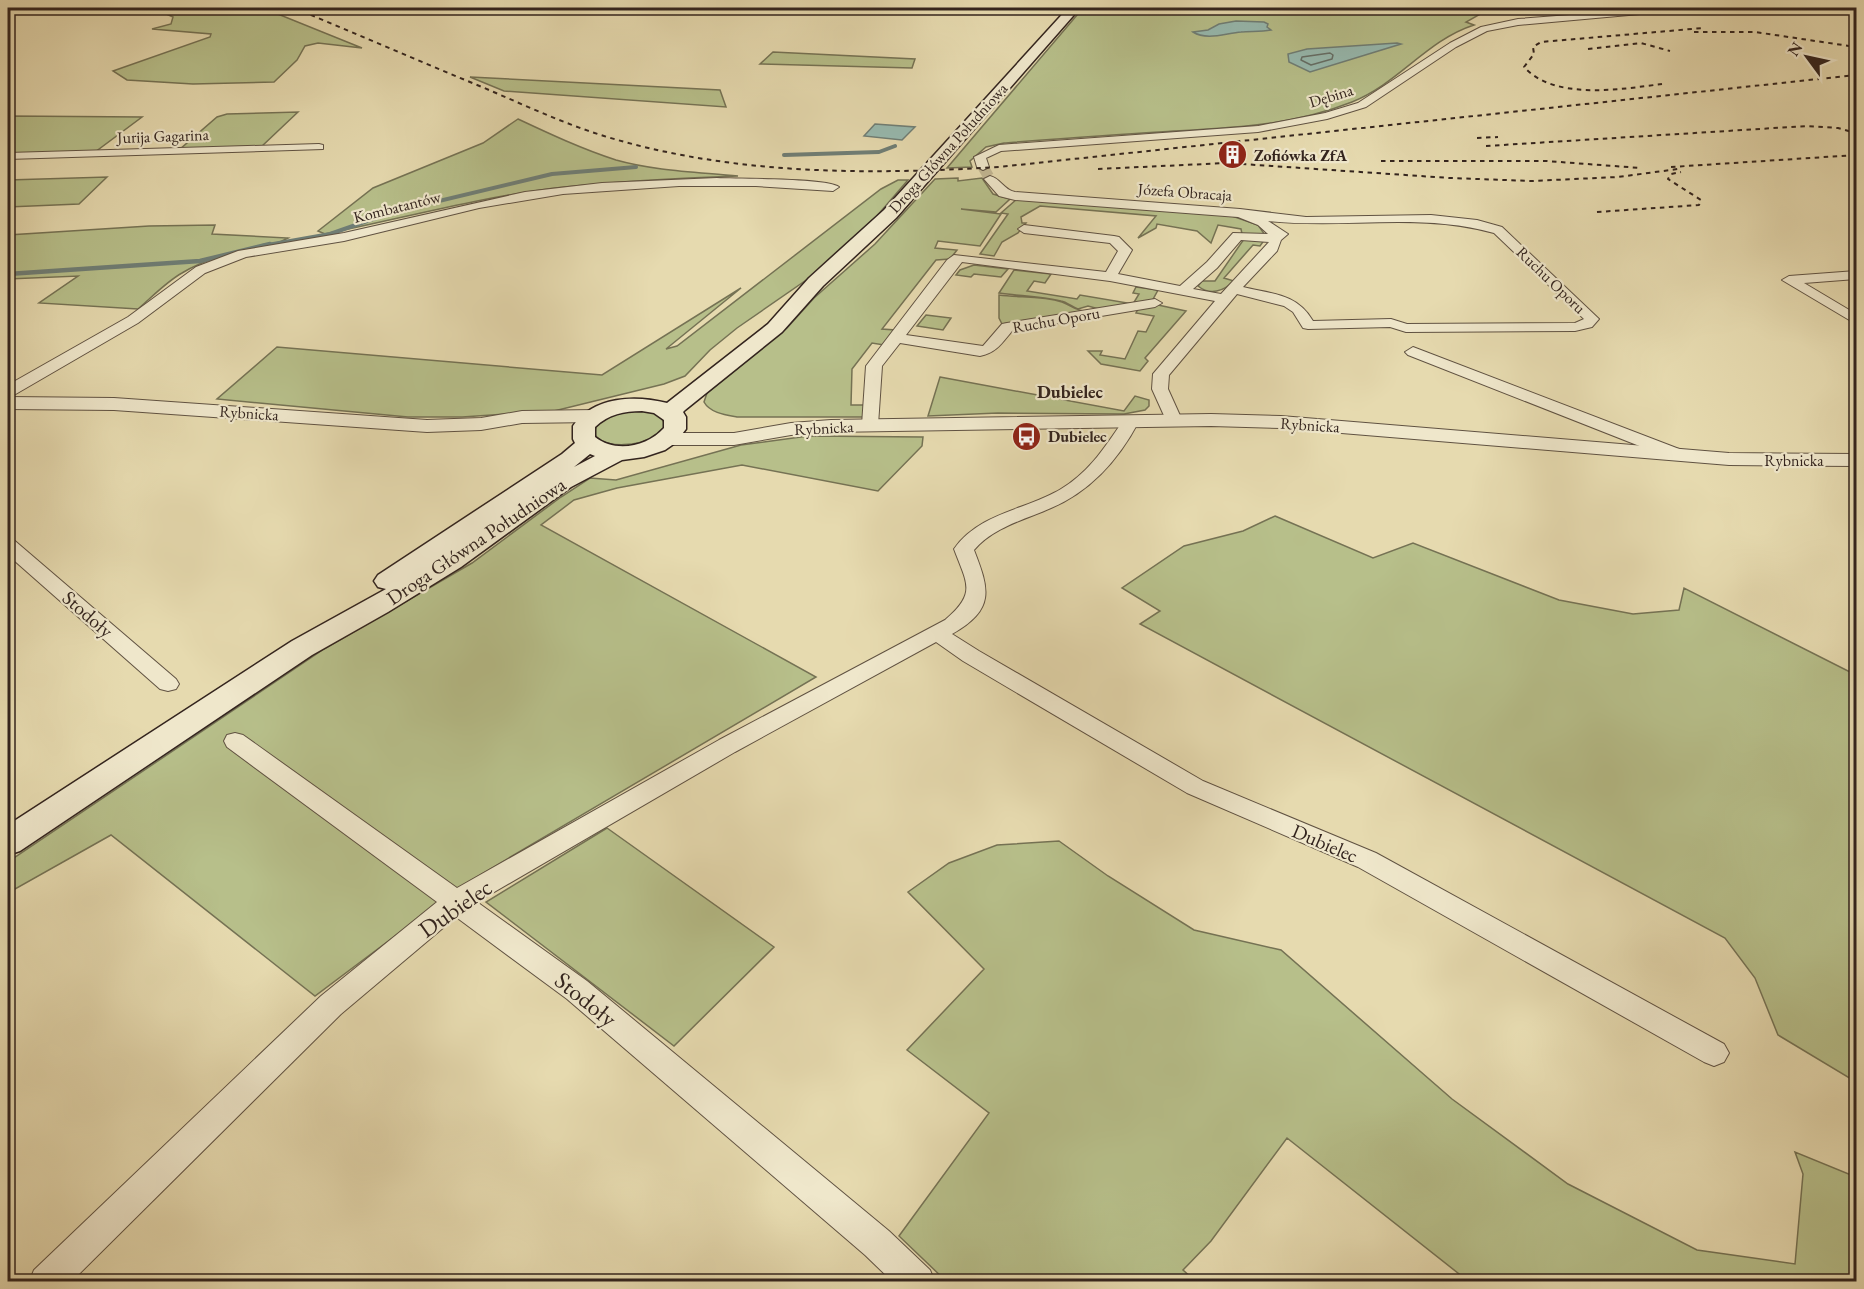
<svg xmlns="http://www.w3.org/2000/svg" width="1864" height="1289" font-family="'EB Garamond',serif">
	<style>
		.green { fill: #b7bf8a; stroke: #757254; stroke-width: 1.5 }
		.water { fill: #97bab0; stroke: #6f7e76; stroke-width: 1.5 }
		.lines { fill: none; stroke-linecap: round; stroke-linejoin: round }
		.shore { stroke: #656f67; stroke-width: 1.5 }
		.stream-far1 { stroke: #6f7e76; stroke-width: 4 }
		.stream { stroke: #6f7e76; stroke-width: 4.5 }
		.minor-tunnel { stroke: #c2b692; stroke-width: 11; stroke-dasharray: 11 6; stroke-linecap: butt }
		.minor-casing { stroke: #605242; stroke-width: 2 }
		.tertiary-casing { stroke: #605242; stroke-width: 2 }
		.secondary-casing { stroke: #33241e; stroke-width: 3 }
		.minor { fill: #efe7cb; fill-rule: evenodd }
		.tertiary { fill: #efe7cb; fill-rule: evenodd }
		.secondary { fill: #efe7cb; fill-rule: evenodd }
		.rail { stroke: #33241e; stroke-width: 2; stroke-dasharray: 4.5 4.5; stroke-linecap: butt }
		.labels { text-anchor: middle; dominant-baseline: central; stroke-width: 4.5; stroke-linejoin: round; paint-order: stroke }
		.far-street-label { font-size: 16px; fill: #33241e; stroke: #efe7cb }
		.far-poi-label { font-size: 16px; font-weight: bold; fill: #33241e; stroke: #efe7cb; text-anchor: start }
		.far-neighbourhood-label { font-size: 18px; font-weight: bold; fill: #33241e; stroke: #efe7cb }
		.street-label { font-size: 20px; fill: #33241e; stroke: #efe7cb }
		.near-street-label { font-size: 24px; fill: #33241e; stroke: #efe7cb }
	</style>
	<rect width="100%" height="100%" fill="#e6daaf"/>
	<filter id="stains"><feTurbulence type="fractalNoise" baseFrequency=".00333" numOctaves="4"/><feColorMatrix values="0 0 0 0 .2 0 0 0 0 .09 0 0 0 0 .02 0 0 0 .5 -.17"/></filter>
	<radialGradient id="worn" r=".72"><stop offset=".6" stop-color="#630" stop-opacity="0"/><stop offset="1" stop-color="#630" stop-opacity=".3"/></radialGradient>
	<path class="green" d="M153 8H263L362 48 318 43 305 46 297 60 274 82 193 84 127 80 113 71 210 37 211 34 152 29 171 24 173 17Z
		M1083 8H1491L1466 22 1474 25C1427 40 1398 84 1352 102 1289 127 1226 128 1159 132 1107 135 1056 139 1004 143L986 147 970 161 972 167 947 168Z
		M773 52 915 59 912 68 760 64Z
		M470 77 720 90 726 107 504 91Z
		M298 112 261 147 179 150 217 117 227 114Z
		M8 116 142 117 95 152 8 154Z
		M518 119C550 134 582 149 616 160 655 171 698 172 738 176 680 178 622 181 564 187 484 196 404 218 325 234L318 231 373 188 483 143Z
		M107 177 79 204 8 207V180Z
		M958 178V181L982 178 993 194 1010 199 996 212 961 209 1001 214 980 246 938 241 935 248 957 250 950 259 936 260 882 329 895 330 884 345 872 343 852 369 851 405H865L863 417H737C726 415 710 413 704 402L707 393 787 328 814 298 875 244 935 179Z
		M898 180H908L876 217 849 242 828 265 737 328 710 350 685 376 664 384 554 411 462 417H408L217 399 277 347 602 375 741 288 666 349 677 346 881 189Z
		M1017 199 1232 216 1258 225 1265 235 1242 234 1241 229 1218 225 1211 243 1197 231 1157 224 1156 228 1138 238 1156 216 1040 206 1021 217 1022 223H1026L1018 233 1002 242 994 256 980 254 1008 214 1001 213Z
		M215 225 212 234 288 238 280 242C246 250 212 255 182 273 166 282 152 297 138 309L39 303 78 276 8 279V235L149 226Z
		M1244 239H1265L1260 246 1253 245 1224 278 1234 281C1224 291 1210 296 1198 286L1202 281H1215Z
		M974 265 1008 269 1001 277 974 274 971 277 956 275 960 270Z
		M1014 270 1051 274 1045 283 1034 281 1027 291 1077 299 1080 295 1133 304 1139 294 1133 293 1136 287 1158 290 1152 301 1099 309 1088 306 1078 309C1072 307 1067 302 1061 301 1040 296 1020 296 999 293Z
		M999 295C1019 298 1041 295 1062 302 1070 305 1075 310 1084 311L1002 324 999 318Z
		M1158 305 1186 311 1145 358 1148 361 1140 371 1101 364 1088 351H1102L1100 355 1125 359 1138 331 1146 332 1154 316 1136 313 1138 309Z
		M926 315 951 318 943 330 917 326Z
		M940 377 1124 411 1135 396 1149 400V406L1145 410 1124 414 998 413 928 416Z
		M624 411C632 411 640 410 647 411 664 414 672 429 655 437 614 457 560 434 624 411Z
		M808 436 923 437 922 446 878 491 742 465 617 488 574 500 541 525 816 677 463 885 315 996 111 835 8 893V862L324 649 472 563 561 497 590 478 616 480 741 445Z
		M1275 516 1373 558 1413 543 1559 600 1633 614 1679 610 1684 588 1856 675V1082L1778 1035 1755 978 1725 938 1140 624 1160 611 1122 588 1184 546 1243 531Z
		M607 828 774 947 674 1046 486 902Z
		M1059 841 1108 876 1194 930 1281 950 1452 1099 1568 1184 1697 1250 1795 1264 1803 1174 1795 1152 1856 1177V1281H1468L1287 1138 1211 1241 1183 1270 1195 1281H946L899 1236 989 1113 907 1050 984 969 908 892 949 863 997 845Z"/>
	<path class="water" d="M1236 21 1264 22 1268 24 1267 27 1271 30C1260 32 1251 31 1241 32 1226 33 1207 41 1193 32L1208 30 1219 24Z
		M1397 43 1401 44 1310 72 1289 62 1288 54 1307 49Z
		M875 124 915 127 902 140 864 136Z"/>
	<g class="lines">
		<path class="shore" d="M1330 53 1333 55 1332 59 1311 65 1301 60 1302 57Z"/>
		<path class="stream-far1" d="M784 155 879 152 895 146
			M262 246 330 234 393 212 552 174 636 167"/>
		<path class="stream" d="M8 274 200 261 270 244"/>
		<path class="minor-tunnel" d="M983 167 990 179"/>
		<defs>
			<path id="minor" d="M1661 8H1688L1684 10 1518 25 1487 31 1456 47 1366 107 1327 119 1258 132 1001 151 986 158 989 167 983 170 977 167 974 157 999 145 1258 126 1325 113 1358 103 1450 43 1481 27 1518 19Z
				M319 144 323 145V149L8 159V153Z
				M990 176C1000 178 1004 190 1015 192L1240 209 1306 217 1431 215 1477 220 1502 227 1599 319 1592 327 1575 331 1406 332 1390 327 1308 329 1303 328 1293 312 1284 306 1237 294 1169 375 1168 389 1182 420 1174 425 1166 420 1152 389 1153 374 1215 301 1110 281 962 262 906 335 983 346 1002 324 1007 323 1155 299 1162 303 1155 307 1012 331C1002 343 996 353 980 356L900 343 882 366 878 425 870 430 864 429 862 425 866 366 947 260 954 255 1106 272 1118 251 1110 243 1024 233 1018 229 1024 225 1114 236 1119 237 1132 250 1118 274 1180 286 1207 262 1233 233 1268 234 1258 225 1238 217 1015 200 999 196 984 179ZM1268 221C1343 229 1421 212 1494 233L1584 319 1575 323 1407 324 1391 319 1313 321C1297 293 1271 294 1243 287L1277 251 1281 240 1288 234ZM1241 240 1269 242 1221 294 1193 289 1217 268Z
				M717 178C737 179 828 178 839 187L833 191 756 186H679L563 194 479 208 344 241 246 257 205 273 138 323 14 395 8 397V385L128 317 196 267 238 251 344 233 525 192 602 183Z
				M1856 271V279L1804 283 1856 314V324L1782 280 1789 276Z
				M1413 347 1687 452 1690 456 1687 460H1675L1408 355 1405 352Z
				M1131 416 1139 421C1119 459 1091 491 1051 508 1024 520 994 527 974 550 989 589 996 609 952 634L979 651 1203 781 1376 853 1724 1044 1729 1053 1724 1062 1714 1066 1704 1062 1358 867 1187 793 963 661 936 642 735 752 477 902 587 981 889 1231 930 1270 935 1282H893L865 1255 567 999 456 917 341 1014 71 1282H29L34 1270 321 996 437 902 227 747 224 741 227 735 235 733 243 735 457 888 719 740 945 620C977 593 967 584 954 549 979 513 1026 510 1061 489 1091 471 1106 445 1125 418Z
				M8 539 15 541 176 679 179 684 176 689 168 691 160 689 8 555Z"/>
			<path id="tertiary" d="M8 397 114 398 427 420 481 418 522 411 594 410 601 412 604 416 601 420 594 422 522 423 481 430 427 432 114 410 8 409Z
				M1211 414 1281 416 1729 453 1856 454V466L1729 465 1281 428 1211 426 831 432 791 435 734 445H667L660 443 657 439 660 435 667 433H734L791 423 831 420Z"/>
			<path id="secondary" d="M1068 8H1080L896 218 823 286 782 332 685 410 683 412 686 417V429L675 443 665 450 644 457 622 460 571 487 461 567 388 612 312 655 20 851 8 855V825L292 641 386 589 378 587 374 581 378 575 562 454 575 443 573 439V426C594 396 635 395 667 403L768 324 809 278 884 210ZM642 411 654 413 664 420V428C647 447 615 453 595 437V427C609 414 624 411 642 411ZM590 454 595 456 574 467Z"/>
		</defs>
		<use href="#minor" class="minor-casing"/>
		<use href="#tertiary" class="tertiary-casing"/>
		<use href="#secondary" class="secondary-casing"/>
		<use href="#minor" class="minor"/>
		<use href="#tertiary" class="tertiary"/>
		<use href="#secondary" class="secondary"/>
		<path class="rail" d="M294 8C357 34 419 61 482 87 522 104 562 123 604 136 732 175 866 175 999 167L1856 75
			M1694 32H1755L1856 47
			M1588 49 1641 43 1670 51
			M1662 84C1622 89 1555 101 1524 67L1534 54 1533 47 1541 42 1703 28
			M1477 138 1498 137
			M1486 146 1807 126 1838 128 1856 133
			M1381 161H1546L1641 168
			M1671 167 1856 155
			M1098 169 1227 163 1450 178 1532 181 1618 177 1678 169
			M1597 212 1699 205 1701 200 1668 179 1671 174 1681 172"/>
	</g>
	<defs>
		<symbol id="building-disc" viewBox="-11 -11 22 22"><circle r="9.5" fill="#8f2418" stroke="#efe7cb"/><path d="M-4-6H4V6H1V3H-1V6H-4ZM-2.5-4.3h1.7v1.8h-1.7ZM.8-4.3h1.7v1.8H.8ZM-2.5-1h1.7V.8h-1.7ZM.8-1h1.7V.8H.8Z" fill="#fff"/></symbol>
		<symbol id="bus-disc" viewBox="-11 -11 22 22"><circle r="9.5" fill="#8f2418" stroke="#efe7cb"/><path d="M-5-6H5V4H4V6H2V4H-2V6H-4V4H-5ZM-3.5-4V0h7V-4ZM-3.5 1.2v1.5H-2V1.2ZM2 1.2v1.5H3.5V1.2Z" fill="#fff"/></symbol>
	</defs>
	<g fill-rule="evenodd">
		<use href="#building-disc" x="1216" y="138" width="33" height="33"/>
		<use href="#bus-disc" x="1010" y="420" width="33" height="33"/>
	</g>
	<g class="labels">
		<g class="far-street-label">
			<text transform="translate(1331 96) rotate(-17)">Dębina</text>
			<text transform="translate(163 136) rotate(-2)">Jurija Gagarina</text>
			<text transform="translate(948 148) rotate(-48)">Droga Główna Południowa</text>
			<text transform="translate(1185 192) rotate(4)">Józefa Obracaja</text>
			<text transform="translate(397 207) rotate(-14)">Kombatantów</text>
			<text transform="translate(1551 280) rotate(44)">Ruchu Oporu</text>
			<text transform="translate(1056 320) rotate(-10)">Ruchu Oporu</text>
			<text transform="translate(249 413) rotate(4)">Rybnicka</text>
			<text transform="translate(1310 425) rotate(4)">Rybnicka</text>
			<text transform="translate(824 428) rotate(-3)">Rybnicka</text>
			<text x="1794" y="460">Rybnicka</text>
		</g>
		<g class="far-poi-label">
			<text x="1254" y="155">Zofiówka ZfA</text>
			<text x="1048" y="436">Dubielec</text>
		</g>
		<g class="far-neighbourhood-label">
			<text x="1070" y="391">Dubielec</text>
		</g>
		<g class="street-label">
			<text transform="translate(476 541) rotate(-34)">Droga Główna Południowa</text>
			<text transform="translate(88 614) rotate(41)">Stodoły</text>
			<text transform="translate(1325 843) rotate(23)">Dubielec</text>
		</g>
		<g class="near-street-label">
			<text transform="translate(455 908) rotate(-35)">Dubielec</text>
			<text transform="translate(586 999) rotate(39)">Stodoły</text>
		</g>
	</g>
	<rect width="1864" height="1289" fill="none" stroke="#e6daaf" stroke-width="30"/>
	<rect x="9" y="9" width="1846" height="1271" fill="none" stroke="#33241e" stroke-width="3"/>
	<rect x="15" y="15" width="1834" height="1259" fill="none" stroke="#33241e" stroke-width="1.5"/>
	<g transform="translate(1807 57) rotate(303)" stroke="#efe7cb" stroke-width="4.5" paint-order="stroke">
	<path d="M0-4.5L10 22L0 15L-10 22Z" fill="#33241e"/>
	<text y="-9" font-size="16" font-weight="bold" text-anchor="middle" fill="#33241e">N</text>
	</g>
	<rect width="100%" height="100%" filter="url(#stains)"/>
	<rect width="100%" height="100%" fill="url(#worn)"/>
</svg>
